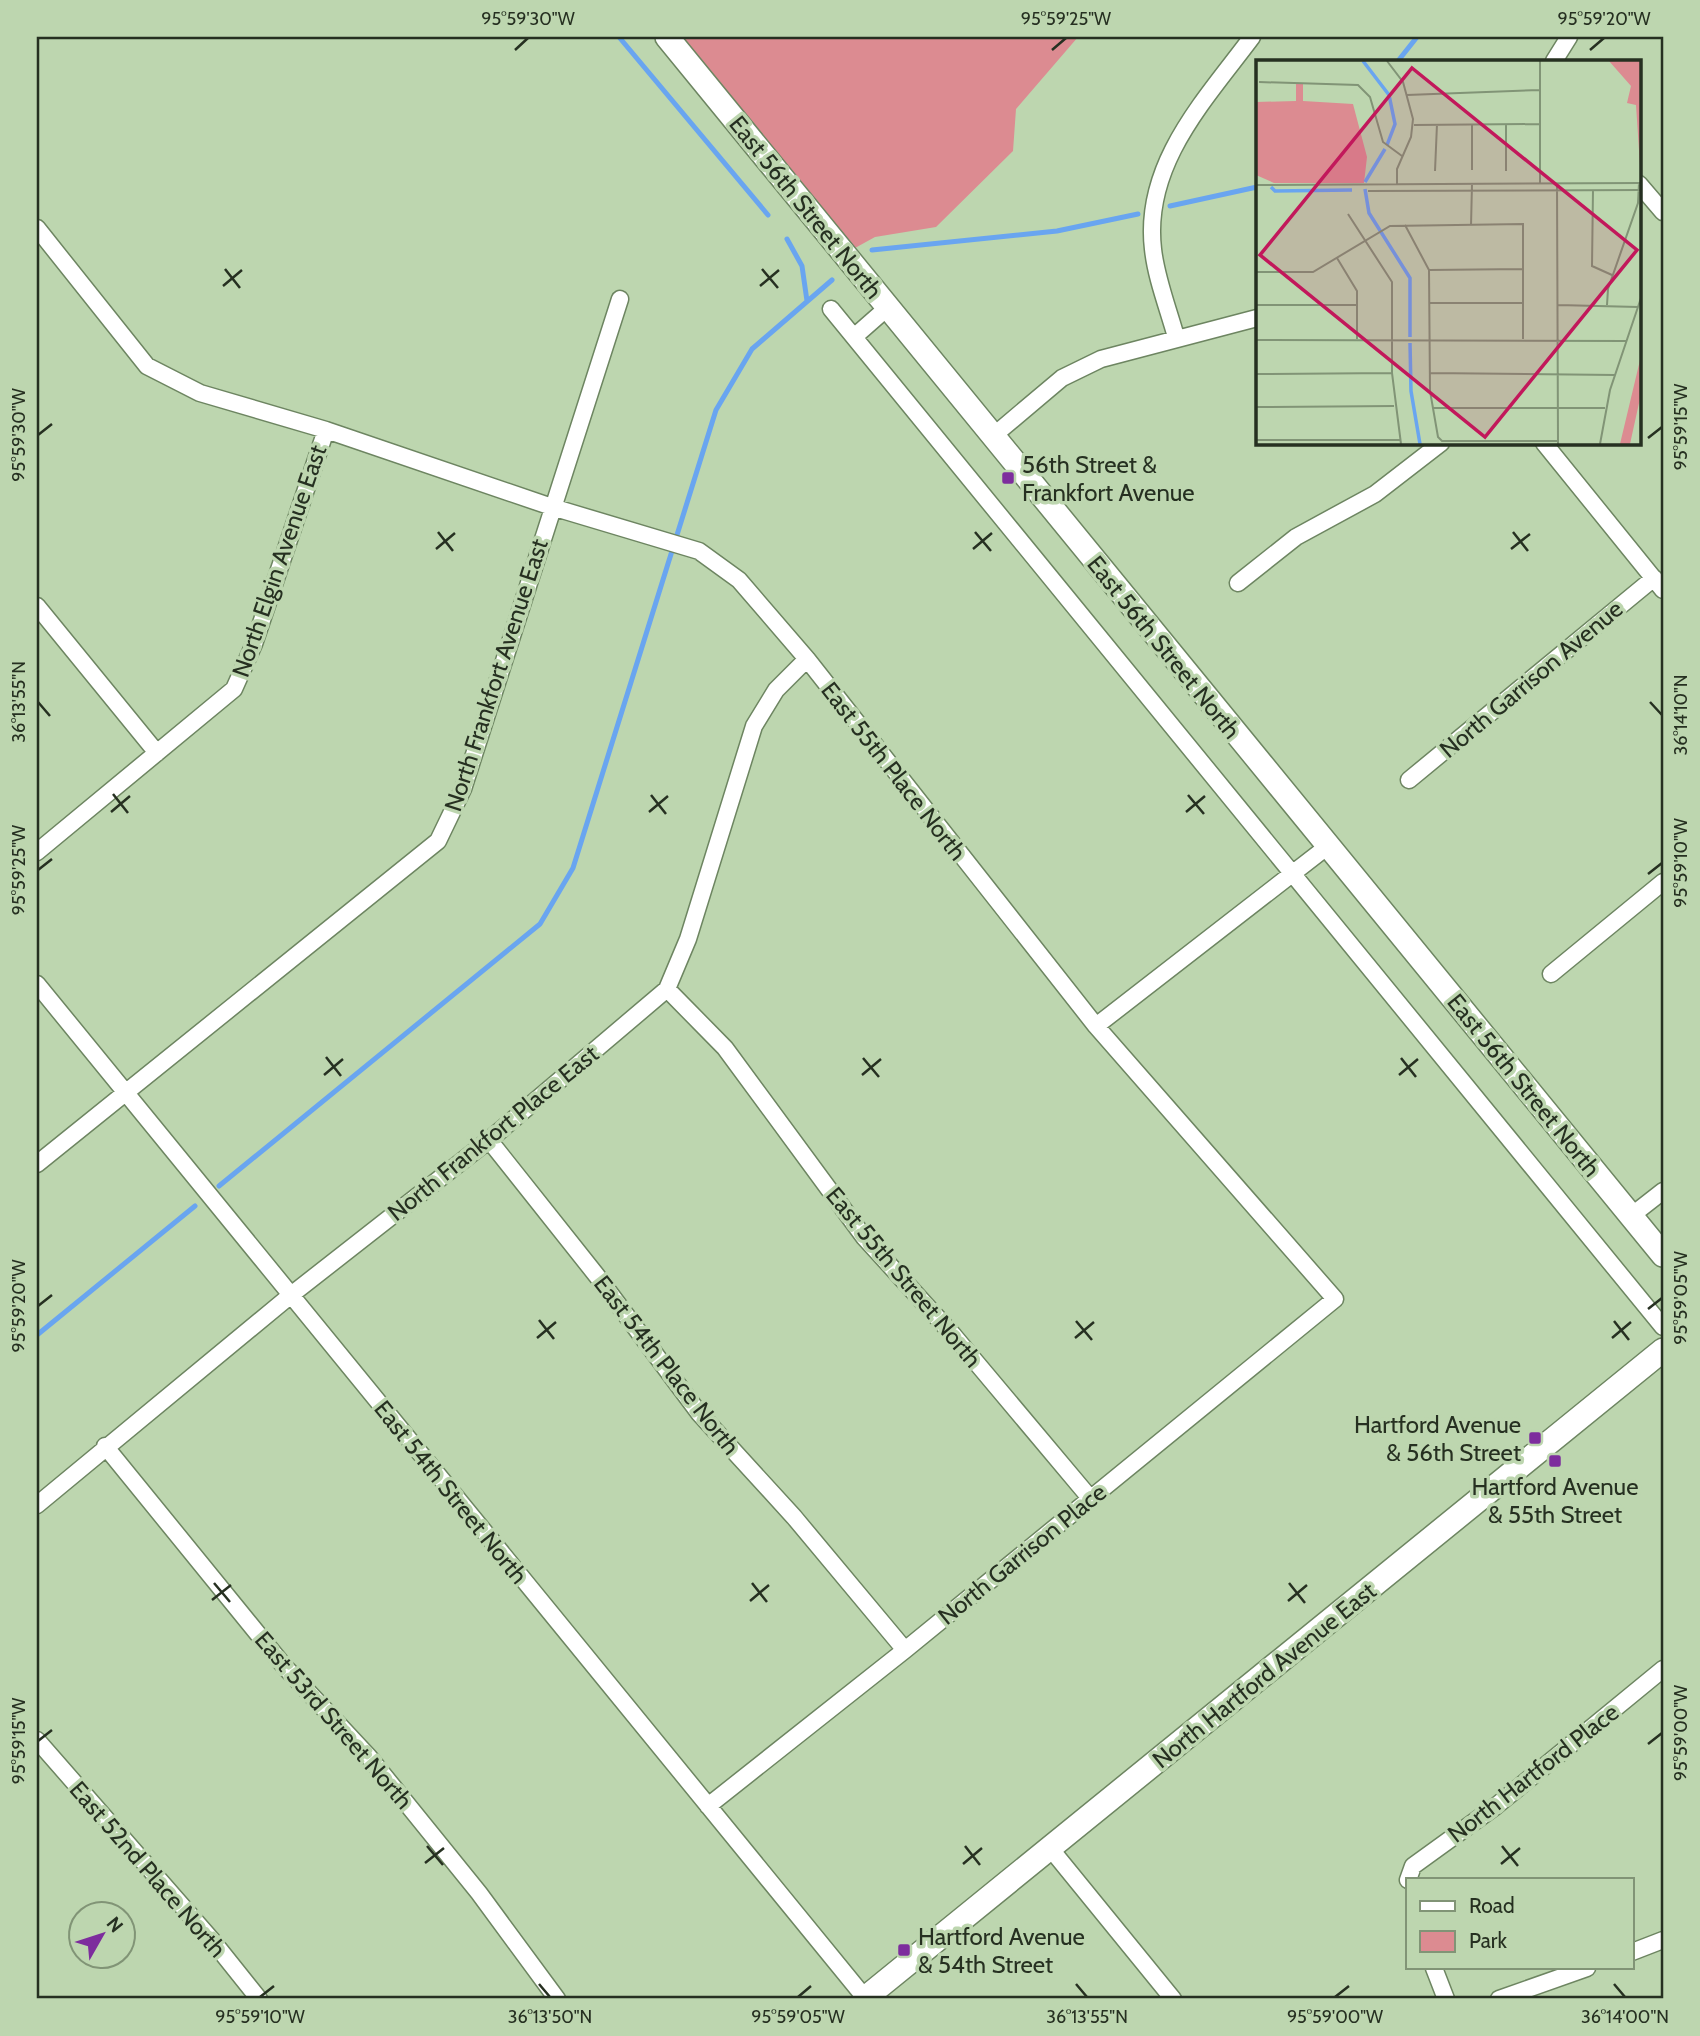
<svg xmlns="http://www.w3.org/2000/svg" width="1700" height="2036" font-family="Cabin,sans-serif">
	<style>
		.green { fill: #dc8b91 }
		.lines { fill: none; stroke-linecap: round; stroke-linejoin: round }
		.stream { stroke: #69a5f0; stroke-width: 5 }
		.street-casing { stroke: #6d8561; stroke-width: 19 }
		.secondary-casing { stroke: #6d8561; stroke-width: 26 }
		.street { stroke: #fff; stroke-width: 16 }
		.secondary { stroke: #fff; stroke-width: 23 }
		.ticks { fill: none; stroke: #263021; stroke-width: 2.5 }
		.poi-dot { fill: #7d2d9d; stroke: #bdd6af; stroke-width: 2.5 }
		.labels { text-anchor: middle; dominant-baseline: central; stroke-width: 7; stroke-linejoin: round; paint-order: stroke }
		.street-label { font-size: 24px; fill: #263021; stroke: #bdd6af }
		.poi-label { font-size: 24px; fill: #263021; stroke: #bdd6af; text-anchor: start }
		.inset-river { fill: none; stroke: #69a5f0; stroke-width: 3.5 }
		.inset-road { fill: none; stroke: #819476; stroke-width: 2 }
		.view { fill: #c2185b; fill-opacity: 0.15; stroke: #c2185b; stroke-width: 3.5 }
		.inset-edge { fill: none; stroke: #263021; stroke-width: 3.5 }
		.neatline { fill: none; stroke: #263021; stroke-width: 2.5 }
		.ticks-label { font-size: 18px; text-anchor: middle; fill: #263021 }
	</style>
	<rect width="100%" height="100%" fill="#bdd6af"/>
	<path class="green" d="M683 37H1078L1016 109 1013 151 936 227 875 237 855 248Z"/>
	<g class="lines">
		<path class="stream" d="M619 37 768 215
			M1398 61 1417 37
			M1170 206 1257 187
			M787 239 802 266 807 301
			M872 250 1057 231 1138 214
			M219 1186 540 924 573 868 716 410 752 349 832 280
			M37 1335 195 1206"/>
		<defs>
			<path id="street" d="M1554 61 1569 37
				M1639 184 1663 212
				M37 228 147 366 200 393 326 430 552 507 699 551 739 580 807 659 1096 1026 1335 1299 905 1650 708 1806
				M831 309 1663 1327
				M854 337 887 308
				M1176 337C1168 308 1156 278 1153 249 1143 164 1205 100 1252 37
				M992 437 1062 378 1101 359 1257 318
				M1544 443 1663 590
				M1238 583 1296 537 1375 494 1441 443
				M37 606 157 753
				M1409 780 1654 578
				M37 852 234 689 254 644 326 430
				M1551 974 1663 882
				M37 984 866 1999
				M667 989 725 1048 864 1237 954 1336 1090 1498
				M1096 1026 1328 846
				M489 1140 597 1276 699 1413 794 1517 905 1650
				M37 1164 438 841 463 789 620 299
				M1631 1216 1663 1191
				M105 1446 284 1666 369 1757 479 1893 557 1999
				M37 1505 291 1295 489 1140 667 989 688 939 754 726 776 690 807 659
				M37 1740 211 1939 259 1999
				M1050 1848 1173 1999
				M1408 1880 1413 1866 1496 1806 1663 1669
				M1632 1952 1663 1940
				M1434 1968 1446 1999
				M1499 1999 1587 1968"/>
			<path id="secondary" d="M667 37 1663 1255
				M864 1999 1663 1350"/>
		</defs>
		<use href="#street" class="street-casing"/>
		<use href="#secondary" class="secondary-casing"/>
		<use href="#street" class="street"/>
		<use href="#secondary" class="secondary"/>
	</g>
	<path class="ticks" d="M515 50 528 38M1052 50 1066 38M1590 50 1604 38M225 269 240 288M762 269 778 288M223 286 242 270M760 286 779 270M38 435 52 424M1648 438 1662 427M438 532 453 551M975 532 991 551M1513 532 1528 551M436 549 455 533M973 549 992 533M1511 549 1530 534M38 702 50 716M1650 702 1662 715M113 794 128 813M651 795 666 814M1188 795 1204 814M111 812 130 796M649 812 668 796M1186 812 1205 796M38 870 52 859M1648 874 1662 863M326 1057 341 1076M863 1058 879 1077M1401 1058 1416 1077M324 1075 343 1059M862 1075 881 1059M1399 1075 1418 1059M38 1306 52 1295M1648 1309 1662 1298M539 1320 554 1339M1076 1321 1092 1340M1614 1321 1629 1340M537 1338 556 1322M1075 1338 1094 1322M1612 1338 1631 1322M214 1583 230 1602M752 1583 767 1602M1289 1583 1305 1603M212 1600 231 1585M750 1601 769 1585M1288 1601 1307 1585M38 1741 52 1730M1648 1744 1662 1733M427 1846 443 1865M965 1846 980 1865M1502 1846 1518 1866M425 1863 444 1848M963 1864 982 1848M1501 1864 1520 1848M539 1984 550 1997M1076 1984 1087 1997M1614 1984 1625 1997M260 1997 274 1986M798 1997 811 1986M1335 1997 1349 1986"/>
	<g class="poi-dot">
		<rect x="1001" y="471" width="14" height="14" rx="3.5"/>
		<rect x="1528" y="1431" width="14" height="14" rx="3.5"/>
		<rect x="1548" y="1454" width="14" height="14" rx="3.5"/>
		<rect x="897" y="1943" width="14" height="14" rx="3.5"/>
	</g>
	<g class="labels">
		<g class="street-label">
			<text transform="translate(806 207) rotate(51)">East 56th Street North</text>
			<text transform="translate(279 561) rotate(-71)">North Elgin Avenue East</text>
			<text transform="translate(1164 647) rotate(51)">East 56th Street North</text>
			<text transform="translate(496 675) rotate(-72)">North Frankfort Avenue East</text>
			<text transform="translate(1531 679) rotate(-40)">North Garrison Avenue</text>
			<text transform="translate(894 771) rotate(52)">East 55th Place North</text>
			<text transform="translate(1524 1085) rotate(51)">East 56th Street North</text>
			<text transform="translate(493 1133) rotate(-39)">North Frankfort Place East</text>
			<text transform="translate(904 1277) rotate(50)">East 55th Street North</text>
			<text transform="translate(667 1365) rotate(52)">East 54th Place North</text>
			<text transform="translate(451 1492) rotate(51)">East 54th Street North</text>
			<text transform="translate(1022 1554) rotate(-39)">North Garrison Place</text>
			<text transform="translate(1264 1675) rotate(-39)">North Hartford Avenue East</text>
			<text transform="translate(334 1720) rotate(49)">East 53rd Street North</text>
			<text transform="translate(1533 1773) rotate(-38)">North Hartford Place</text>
			<text transform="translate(148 1869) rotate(49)">East 52nd Place North</text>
		</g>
		<g class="poi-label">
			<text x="1022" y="464">56th Street &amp;<tspan x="1022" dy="28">Frankfort Avenue</tspan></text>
			<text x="1521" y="1424" text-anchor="end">Hartford Avenue<tspan x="1521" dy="28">&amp; 56th Street</tspan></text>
			<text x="1555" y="1486" text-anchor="middle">Hartford Avenue<tspan x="1555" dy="28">&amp; 55th Street</tspan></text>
			<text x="918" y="1936">Hartford Avenue<tspan x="918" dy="28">&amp; 54th Street</tspan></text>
		</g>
	</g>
	<g transform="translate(1256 60)">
		<rect width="385" height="385" fill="#bdd6af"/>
		<path d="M353 1H385V120L380 45 371 43 375 26ZM40 24H47V41L97 44 111 97 108 123H18L0 115V42L40 41ZM385 296V334L374 384H364Z" fill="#dc8b91"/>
		<path class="inset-river" d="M107 1 133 35 139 64 131 85M109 122 129 89M15 127 19 131 96 130M109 129 113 153 154 218V277M154 283 155 331 164 384"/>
		<path class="inset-road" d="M131 1 147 22 157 59 155 77 141 109V125M3 22 102 25 114 37 127 82 146 96M151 35 284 30M216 64V110M250 64V111M158 65 284 64M179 111 181 64M284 124V1M301 124 302 384M0 125 385 123M337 130 336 206 356 215M112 131 385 130M92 154 136 222V313L145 384M149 165 173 210 174 331 182 377 186 381H302M215 166 216 124M81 198 101 231V279M173 210 267 209M0 212H57L134 166 267 164V279M174 243H267M0 245H101M302 245 382 247M351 245 352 229 382 143 383 123M0 280 370 281M173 313 359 315M0 314 136 313M0 347 138 346M177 348H349M0 380H144M344 384 354 330 385 238"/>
		<path class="view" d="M156 8 381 190 229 377 4 195Z"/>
		<rect width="385" height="385" class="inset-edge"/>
	</g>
	<rect width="1700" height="2036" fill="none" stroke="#bdd6af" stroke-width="77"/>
	<rect x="1406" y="1878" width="228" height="91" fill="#bdd6af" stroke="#819476" stroke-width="2"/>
	<rect x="1420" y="1901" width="35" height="10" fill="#ffffff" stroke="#819476" stroke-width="2"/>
	<text x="1469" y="1913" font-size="21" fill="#263021">Road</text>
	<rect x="1420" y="1931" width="35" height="21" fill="#dc8b91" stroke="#819476" stroke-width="2"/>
	<text x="1469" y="1948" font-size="21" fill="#263021">Park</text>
	<g transform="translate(102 1935) rotate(51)"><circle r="33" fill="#bdd6af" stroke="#819476" stroke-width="2"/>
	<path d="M0-5L12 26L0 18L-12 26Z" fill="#7d2d9d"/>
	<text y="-10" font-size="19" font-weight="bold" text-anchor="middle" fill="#263021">N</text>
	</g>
	<rect x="38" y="38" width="1624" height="1959" class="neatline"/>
	<g class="ticks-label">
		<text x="528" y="25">95°59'30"W</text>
		<text x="1066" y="25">95°59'25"W</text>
		<text x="1604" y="25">95°59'20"W</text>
		<text transform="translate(1681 427) rotate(-90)" y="6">95°59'15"W</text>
		<text transform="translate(19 435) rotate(-90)" y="6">95°59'30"W</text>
		<text transform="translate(19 702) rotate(-90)" y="6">36°13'55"N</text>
		<text transform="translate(1681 715) rotate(-90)" y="6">36°14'10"N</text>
		<text transform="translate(1681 863) rotate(-90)" y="6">95°59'10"W</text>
		<text transform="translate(19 870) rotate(-90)" y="6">95°59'25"W</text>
		<text transform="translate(1681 1298) rotate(-90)" y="6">95°59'05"W</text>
		<text transform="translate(19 1306) rotate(-90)" y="6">95°59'20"W</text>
		<text transform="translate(1681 1733) rotate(-90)" y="6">95°59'00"W</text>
		<text transform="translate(19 1741) rotate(-90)" y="6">95°59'15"W</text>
		<text x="260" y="2023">95°59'10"W</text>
		<text x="550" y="2023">36°13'50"N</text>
		<text x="798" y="2023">95°59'05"W</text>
		<text x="1087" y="2023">36°13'55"N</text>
		<text x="1335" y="2023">95°59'00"W</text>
		<text x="1625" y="2023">36°14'00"N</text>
	</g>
</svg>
